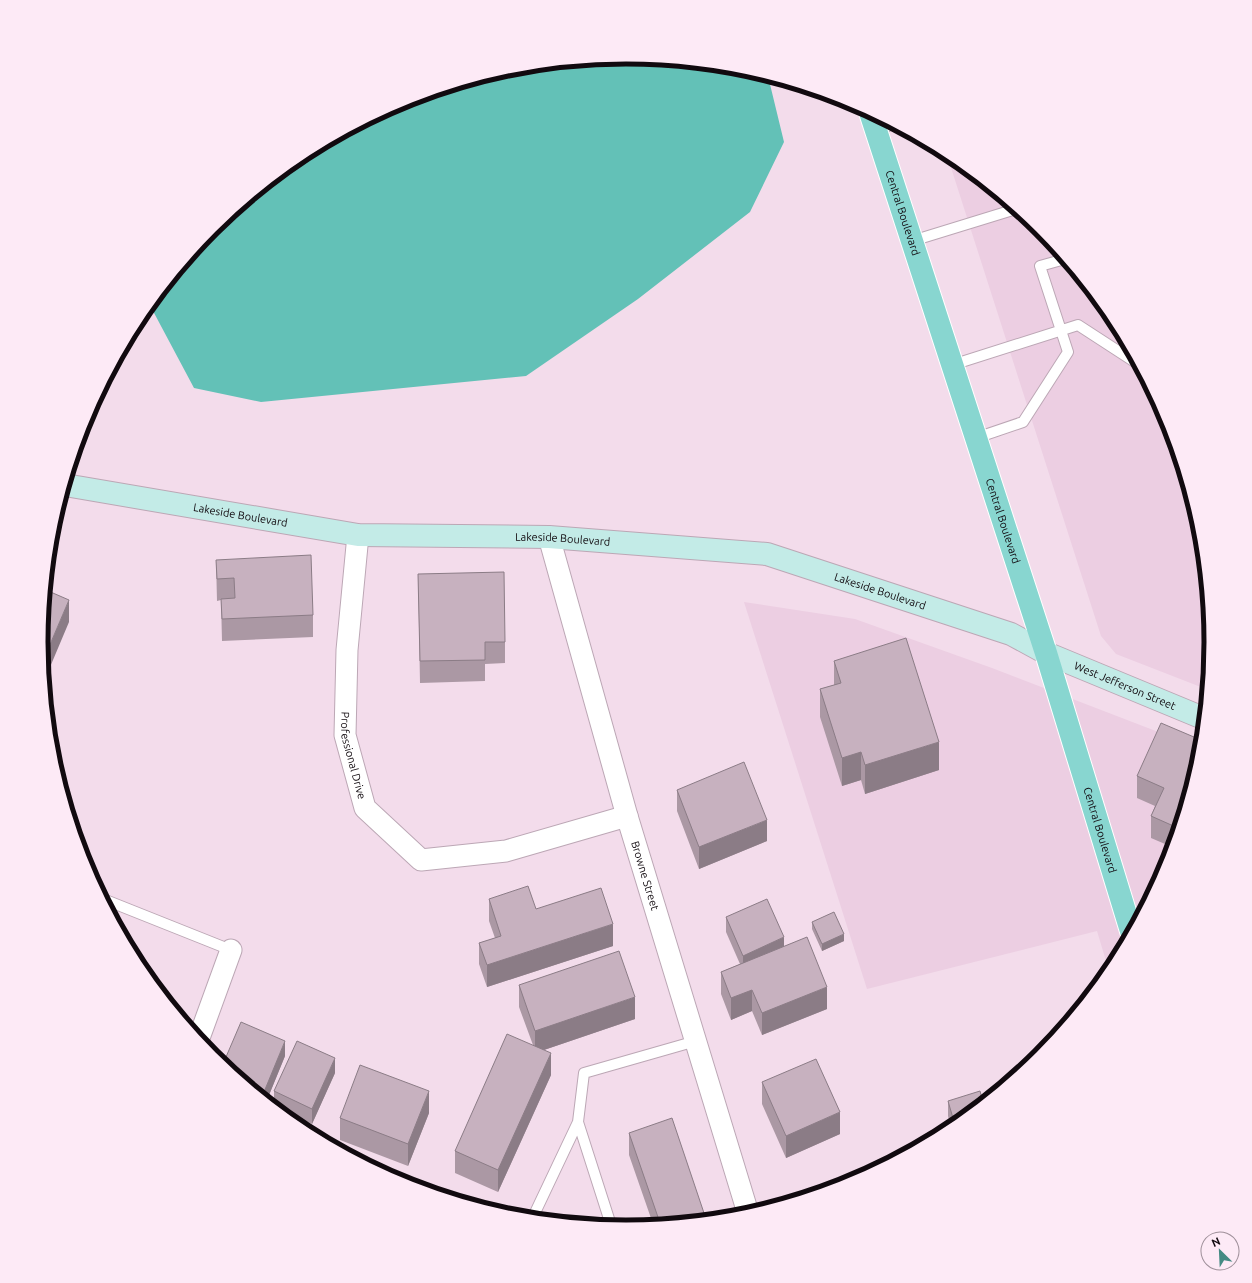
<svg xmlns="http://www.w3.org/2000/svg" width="1252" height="1283" font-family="Ubuntu,sans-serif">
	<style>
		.built { fill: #eccee2 }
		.water { fill: #63c1b7 }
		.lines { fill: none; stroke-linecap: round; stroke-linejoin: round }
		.lane-casing { stroke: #bca7b5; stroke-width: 12 }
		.street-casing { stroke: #bca7b5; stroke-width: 23 }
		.secondary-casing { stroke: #bca7b5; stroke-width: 24 }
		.primary-casing { stroke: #fff; stroke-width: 24 }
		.lane { stroke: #fff; stroke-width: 10 }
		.street { stroke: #fff; stroke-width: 21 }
		.secondary { stroke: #c3ebe7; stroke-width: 22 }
		.primary { stroke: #88d6d0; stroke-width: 22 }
		.wall { fill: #ab98a4 }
		.shaded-wall { fill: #8b7c86 }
		.building { fill: #c7b1bf; stroke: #8b7c86 }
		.labels { text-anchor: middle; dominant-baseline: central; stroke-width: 3; stroke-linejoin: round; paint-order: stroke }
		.street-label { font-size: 11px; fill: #110a0f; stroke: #fdeaf6 }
		.rim { fill: none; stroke: #110a0f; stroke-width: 5 }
	</style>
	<rect width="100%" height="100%" fill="#f3dceb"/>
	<path class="built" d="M946 152 951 155 1040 228 1113 317 1167 418 1200 528 1211 642 1206 689 1116 654 1101 636Z
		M744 602 855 619 992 668 1200 748V756L1166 866 1109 971 1097 931 867 989Z"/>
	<path class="water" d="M626 57 740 68 768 76 784 142 750 212 638 299 526 376 261 402 194 388 153 311 148 306 213 228 301 155 402 101 512 68Z"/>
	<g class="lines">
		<defs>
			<path id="lane" d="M876 131 893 124
				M912 241 1016 209
				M952 365 1078 325 1138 364
				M976 438 1023 422 1068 352 1040 266 1065 259
				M103 899 231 950
				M578 1122 611 1225
				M533 1217 578 1122 584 1073 696 1041"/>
			<g id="street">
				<path id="s1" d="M358 535 347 650 345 735 365 808 421 860 506 851 627 816"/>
				<path id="s2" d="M549 537 627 816 748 1213"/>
				<path d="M199 1038 231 950"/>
			</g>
			<g id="secondary">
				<path id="s3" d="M65 485 358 535 549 537 767 554 1011 634 1046 653 1203 718"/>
			</g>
			<g id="primary">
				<path id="s4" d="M870 112 1046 653 1131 931"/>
			</g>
		</defs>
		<use href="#lane" class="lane-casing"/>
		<use href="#street" class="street-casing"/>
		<use href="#secondary" class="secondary-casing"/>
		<use href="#primary" class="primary-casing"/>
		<use href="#lane" class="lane"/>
		<use href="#street" class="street"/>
		<use href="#secondary" class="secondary"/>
		<use href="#primary" class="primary"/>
	</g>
	<path class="wall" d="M216 560 313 615V637L222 641 221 600 217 601Z
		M418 574 505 642V663L485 664V681L420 683Z
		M834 661 939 770 865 794 861 780 842 786 820 717V689L834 685Z
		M1200 756 1172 847 1151 838V816L1155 806 1137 798V776Z
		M677 790 767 841 699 869 677 811Z
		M489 899 536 909 613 946 487 987 479 964V943L495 938 489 921Z
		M726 917 784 947 827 1009 762 1035 752 1011 731 1020 721 994V972L740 964 726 932Z
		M812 922 844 941 822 951 812 929Z
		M519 985 635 1019 544 1050 551 1075 498 1192 455 1173V1151L533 1045 519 1007Z
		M285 1056 267 1100 223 1064Z
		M335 1073 312 1124 274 1106V1091Z
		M762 1082 840 1134 786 1158 762 1104Z
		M948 1101 983 1102 951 1128 948 1116Z
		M429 1113 408 1166 340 1140V1118Z
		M629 1133 706 1219 653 1224 629 1155Z"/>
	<path class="shaded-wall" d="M69 600V622L45 679 43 661Z
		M939 742V770L865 794V765Z
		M861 752V780L842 786V758Z
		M767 820V841L699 869V847Z
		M613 924V946L487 987V965Z
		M844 934V941L822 951V944Z
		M784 937V952L743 971V956Z
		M827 987V1009L762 1035V1013Z
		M752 990V1011L731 1020V998Z
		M635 997V1019L535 1053V1031Z
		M285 1041V1056L267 1100 264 1098V1092Z
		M551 1053V1075L498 1192V1170Z
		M335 1058V1073L312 1124V1109Z
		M429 1091V1113L408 1166V1144Z
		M840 1112V1134L786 1158V1136Z"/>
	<path class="building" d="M311 555 313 615 222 619 221 599 235 598 234 578 217 579 216 560Z
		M504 572 505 642H485V660L420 661 418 574Z
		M46 590 69 600 43 661 41 641Z
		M906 638 939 742 865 765 861 752 842 758 820 689 841 683 834 661Z
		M1161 723 1201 740 1200 756 1178 828 1151 816 1164 788 1137 776Z
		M744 762 767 820 699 847 677 790Z
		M528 886 536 909 601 888 613 924 487 965 479 943 501 936 489 899Z
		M767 899 784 937 743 956 726 917Z
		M834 912 844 934 822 944 812 922Z
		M807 937 827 987 762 1013 752 990 731 998 721 972Z
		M619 951 635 997 535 1031 519 985Z
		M241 1022 285 1041 264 1092 249 1085 223 1064Z
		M507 1034 551 1053 498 1170 455 1151Z
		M297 1041 335 1058 312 1109 274 1091Z
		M816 1059 840 1112 786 1136 762 1082Z
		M360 1065 429 1091 408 1144 340 1118Z
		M980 1091 983 1102 955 1125 948 1101Z
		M672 1118 706 1219 660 1223 629 1133Z"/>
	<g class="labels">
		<g class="street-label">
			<text stroke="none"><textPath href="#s4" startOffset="106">Central Boulevard</textPath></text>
			<text stroke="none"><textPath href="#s3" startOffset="178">Lakeside Boulevard</textPath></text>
			<text stroke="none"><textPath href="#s4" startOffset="430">Central Boulevard</textPath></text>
			<text stroke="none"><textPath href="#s3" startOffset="502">Lakeside Boulevard</textPath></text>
			<text stroke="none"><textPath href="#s3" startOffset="826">Lakeside Boulevard</textPath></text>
			<text stroke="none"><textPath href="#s3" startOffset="1089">West Jefferson Street</textPath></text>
			<text stroke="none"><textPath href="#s1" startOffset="222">Professional Drive</textPath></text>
			<text stroke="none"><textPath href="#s4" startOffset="754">Central Boulevard</textPath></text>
			<text stroke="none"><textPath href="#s2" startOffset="352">Browne Street</textPath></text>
		</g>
	</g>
	<path d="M0 0H1252V1283H0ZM48 642a578 578 0 1 1 1156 0a578 578 0 1 1-1156 0Z" fill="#fdeaf6" fill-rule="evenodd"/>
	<path class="rim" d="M48 642a578 578 0 1 1 1156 0a578 578 0 1 1-1156 0Z"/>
	<g transform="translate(1220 1251) rotate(336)"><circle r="19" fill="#fdeaf6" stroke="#9f909a"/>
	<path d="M0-3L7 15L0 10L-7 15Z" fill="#448a83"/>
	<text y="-6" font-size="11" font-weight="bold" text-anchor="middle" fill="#110a0f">N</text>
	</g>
</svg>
